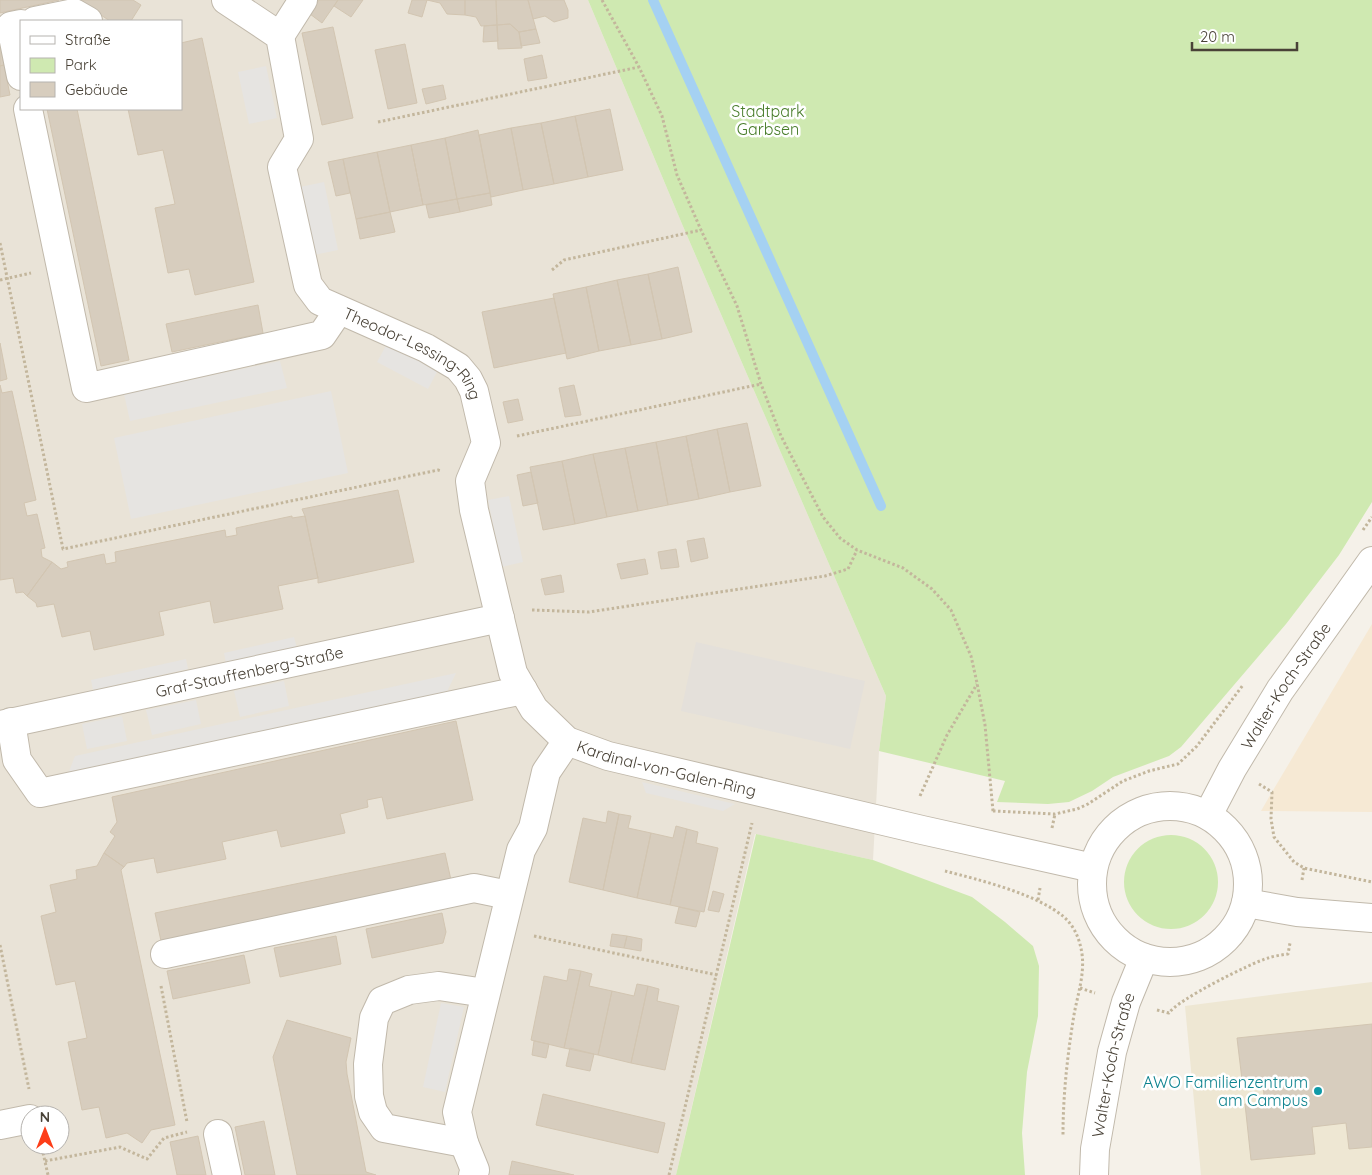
<svg xmlns="http://www.w3.org/2000/svg" width="1372" height="1175" font-family="Quicksand,sans-serif">
	<style>
		.residential { fill: #e9e3d7; fill-rule: evenodd }
		.commercial { fill: #f6e9d4 }
		.industrial { fill: #e4e0da }
		.education { fill: #eee7d3 }
		.green { fill: #cfe9b1 }
		.parking { fill: #e6e4e1 }
		.lines { fill: none; stroke-linecap: round; stroke-linejoin: round }
		.stream { stroke: #a5d1f2; stroke-width: 10 }
		.building { fill: #d7cdbe; stroke: #d2c5b1 }
		.minor-casing { stroke: #c1b9ab; stroke-width: 30 }
		.path { stroke: #c3b69c; stroke-width: 3; stroke-dasharray: 2.5 2.5; stroke-linecap: butt }
		.minor { stroke: #fff; stroke-width: 28 }
		.culture-dot { fill: #0f9aa8; stroke: #fff; stroke-width: 2 }
		.labels { text-anchor: middle; dominant-baseline: central; stroke-width: 5; stroke-linejoin: round; paint-order: stroke }
		.park-label { font-size: 16px; fill: #477c29; stroke: #fff }
		.street-label { font-size: 16px; fill: #494237; stroke: #fff }
		.culture-label { font-size: 16px; fill: #0d838f; stroke: #fff; text-anchor: end }
	</style>
	<rect width="100%" height="100%" fill="#f5f1e9"/>
	<path class="residential" d="M0 0H588L682 224 886 696 879 751 873 860 755 834 676 1175H0ZM21 21H181V109H21ZM30 1115H60V1145H30Z"/>
	<path class="commercial" d="M1372 624V812L1261 811 1272 792Z"/>
	<path class="industrial" d="M696 642 865 681 850 749 681 711Z"/>
	<path class="education" d="M1372 982V1175H1201L1185 1006Z"/>
	<path class="green" d="M588 0H1372V502L1339 555 1286 624 1181 747 1169 756 1113 777 1092 791 1069 802 1048 804 997 802 1005 781 879 751 886 696 682 224Z
		M756 834 873 860 972 897 1005 922 1033 946 1039 966 1038 1016 1027 1072 1022 1133 1025 1175H676Z
		M1124 882a47 47 0 1 1 94 0a47 47 0 1 1-94 0Z"/>
	<path class="parking" d="M266 66 277 118 249 124 238 72Z
		M324 182 338 250 314 255 300 187Z
		M388 342 438 370 428 389 377 362Z
		M280 361 287 388 130 421 124 394Z
		M331 391 348 473 131 519 114 438Z
		M509 496 523 562 502 567 488 500Z
		M294 637 297 648 226 663 224 653Z
		M186 659 188 669 93 690 91 680Z
		M456 673 443 700 66 779 75 756Z
		M284 681 289 706 240 717 234 691Z
		M196 700 201 724 152 735 146 710Z
		M122 716 127 741 87 749 82 724Z
		M642 782 735 804 723 811 646 793Z
		M441 1003 464 1007 445 1092 423 1087Z"/>
	<g class="lines">
		<path class="stream" d="M653 0 881 506"/>
	</g>
	<path class="building" d="M0 0H59L0 13Z
		M78 0H133L141 5 131 21H110Z
		M319 0H338L322 23 310 14Z
		M338 0H363L351 17 334 6Z
		M412 0H427L422 17 408 13Z
		M427 0H465V15L447 14 440 3Z
		M465 0H496L497 25 481 26 476 17 465 15Z
		M496 0H528L536 29 519 32 510 24 497 25Z
		M528 0H564L568 10V18L554 22 545 16 533 19Z
		M510 24 519 32 522 48 498 49 497 25Z
		M497 25 498 41 483 42 484 26Z
		M333 27 353 118 322 125 302 33Z
		M536 29 540 43 521 46 519 32Z
		M202 38 254 282 195 295 189 269 168 273 155 208 175 204 163 150 138 155 128 109H181V43Z
		M0 44 4 65 0 66Z
		M405 44 417 103 388 109 375 50Z
		M542 55 547 78 528 81 524 59Z
		M4 65 10 95 0 97V66Z
		M443 85 446 99 426 104 422 89Z
		M47 109H77L129 360 101 366Z
		M610 109 623 170 588 177 575 116Z
		M575 116 588 177 554 184 541 123Z
		M541 123 554 184 523 190 511 128Z
		M511 128 523 190 491 197 479 135Z
		M478 130 490 193 457 199 445 138Z
		M445 138 457 199 423 205 411 145Z
		M411 145 423 205 390 212 377 152Z
		M377 152 390 212 356 219 343 159Z
		M343 159 350 193 336 196 328 162Z
		M490 193 492 205 460 212 457 199Z
		M457 199 460 212 429 218 426 205Z
		M390 212 395 232 360 239 356 219Z
		M678 267 692 332 662 339 648 274Z
		M648 274 662 339 631 345 617 280Z
		M617 280 631 345 599 351 586 287Z
		M586 287 599 351 567 359 553 294Z
		M554 298 566 353 494 368 482 312Z
		M258 305 263 333 172 352 166 324Z
		M0 343 7 379 0 381Z
		M0 385 2 393 12 391 36 500 24 503 27 516 37 514 45 548 41 549 42 557 52 562 27 596 23 592 16 593 13 578 0 580Z
		M574 385 581 415 565 417 559 388Z
		M518 399 523 420 508 423 503 402Z
		M747 423 761 486 730 492 717 429Z
		M717 429 730 492 699 499 686 436Z
		M686 436 699 499 668 505 656 442Z
		M656 442 668 505 638 511 625 448Z
		M625 448 638 511 607 517 593 454Z
		M593 454 607 517 575 524 562 461Z
		M562 461 575 524 543 530 530 467Z
		M531 472 538 503 523 506 517 475Z
		M398 490 414 562 318 583V578L305 516 302 509Z
		M292 516V518L305 516 318 578 278 586 283 609 214 623 210 601 159 612 164 635 94 650 90 631 62 637 54 604 37 607 36 603 27 596 52 562 61 569 68 567 67 562 104 554 106 564 116 562 115 552 225 530 226 537 237 535 236 528Z
		M704 538 708 558 691 562 687 541Z
		M676 549 679 567 661 569 658 552Z
		M645 559 648 574 621 579 617 564Z
		M561 575 564 592 545 595 541 579Z
		M456 721 473 800 387 819 382 797 367 800 368 807 340 814 345 833 281 847 277 830 222 842 226 859 157 873 154 858 127 863 124 867 104 853 115 836 110 832 117 822 112 797Z
		M608 811 619 814 603 890 569 882 583 818 606 823Z
		M619 814 631 816 628 828 651 833 637 898 603 890Z
		M676 826 687 829 670 905 637 898 651 833 673 838Z
		M687 829 698 832 696 843 718 848 704 912 670 905Z
		M104 853 124 867 121 870 175 1125 151 1130 142 1143 127 1133 106 1138 99 1107 82 1110 68 1042 87 1038 75 981 56 985 41 916 56 912 50 885 77 879 76 870 97 866Z
		M445 853 451 880 161 941 155 913Z
		M713 891 724 894 719 912 708 910Z
		M679 907 700 912 696 927 675 923Z
		M442 913 446 932 443 943 372 958 366 929Z
		M612 934 627 936 624 948 610 946Z
		M336 936 341 964 280 977 274 948Z
		M627 936 642 939 641 951 624 948Z
		M244 955 250 983 173 999 167 971Z
		M569 969 581 971 564 1048 531 1040 544 976 567 981Z
		M581 971 592 974 589 986 612 991 598 1055 564 1048Z
		M637 984 648 986 631 1063 598 1055 612 991 634 996Z
		M648 986 659 989 657 1001 679 1006 665 1070 631 1063Z
		M287 1020 351 1038 346 1062 347 1074 366 1172 376 1175H297L273 1057Z
		M1372 1024V1147L1349 1149 1346 1123 1312 1127 1315 1154 1251 1160 1245 1104 1265 1103 1263 1086 1243 1088 1237 1038Z
		M534 1041 549 1044 546 1058 532 1055Z
		M570 1048 594 1054 590 1071 566 1066Z
		M543 1094 665 1123 658 1153 536 1125Z
		M264 1121 275 1175H245L235 1127Z
		M198 1136 206 1175H177L170 1142Z
		M512 1161 574 1175H509Z"/>
	<g class="lines">
		<defs>
			<g id="minor">
				<path id="s1" d="M226 0 280 36 299 139 282 167 308 285 320 301 426 348 458 367 468 379 474 391 486 443 470 481 474 510 513 673 534 709 567 741 608 756 922 830 1093 868"/>
				<path d="M35 21 74 13 88 21"/>
				<path d="M21 24 11 26 21 76"/>
				<path d="M280 36 303 0"/>
				<path d="M28 109 86 388 322 335 339 310"/>
				<path d="M11 722 17 760 40 793 523 690"/>
				<path id="s2" d="M0 725 500 618"/>
				<circle cx="1170" cy="884" r="78"/>
				<path id="s3" d="M1208 815 1232 769 1280 690 1372 561"/>
				<path d="M1246 903 1297 912 1372 918"/>
				<path d="M165 954 474 888 508 895"/>
				<path d="M0 1125 30 1119"/>
				<path d="M218 1134 227 1175"/>
				<path d="M464 1143 384 1128 373 1112 369 1096 368 1064 374 1018 382 1001 409 990 439 986 485 993"/>
				<path d="M473 1175 475 1170 464 1143 457 1112 521 850 533 828 546 772 567 741"/>
				<path id="s4" d="M1094 1175 1095 1149 1112 1052 1126 1002 1144 958"/>
			</g>
		</defs>
		<use href="#minor" class="minor-casing"/>
		<path class="path" d="M602 0 639 67 662 116 677 175 701 230 737 306 761 384 781 436 823 517 840 538 857 550 903 568 932 589 951 610 971 656 977 683 985 725 993 811
			M378 122 639 67
			M0 243 63 549 438 470 441 471
			M552 270 564 260 701 230
			M0 280 31 273
			M517 436 761 384
			M1363 530 1372 517
			M532 610 589 612 825 576 848 569 857 550
			M1259 784 1272 792 1271 819 1274 837 1294 862 1304 868 1372 882
			M920 796 947 735 977 684
			M993 811 1055 814 1077 809 1088 804 1123 781 1149 771 1178 764 1197 746 1243 685
			M1052 828 1055 814
			M945 871C980 880 1037 894 1064 917 1075 927 1080 940 1082 954 1085 977 1076 999 1073 1021 1067 1059 1063 1097 1063 1135
			M1302 880 1304 868
			M1038 900 1040 888
			M534 936 717 975
			M0 945 29 1089
			M161 986 187 1122
			M1080 988 1095 993
			M1157 1010 1169 1013C1177 1000 1251 963 1268 958 1274 956 1281 955 1288 954L1290 943
			M42 1148 48 1175
			M45 1161 120 1147 147 1159 164 1138 187 1132
			M669 1175 752 823"/>
		<use href="#minor" class="minor"/>
	</g>
	<circle class="culture-dot" cx="1318" cy="1091" r="5"/>
	<g class="labels">
		<g class="park-label">
			<text x="768" y="111">Stadtpark<tspan x="768" dy="18">Garbsen</tspan></text>
		</g>
		<g class="street-label">
			<text stroke="none"><textPath href="#s1" startOffset="452">Theodor-Lessing-Ring</textPath></text>
			<text stroke="none"><textPath href="#s2" startOffset="255">Graf-Stauffenberg-Straße</textPath></text>
			<text stroke="none"><textPath href="#s3" startOffset="151">Walter-Koch-Straße</textPath></text>
			<text stroke="none"><textPath href="#s1" startOffset="1008">Kardinal-von-Galen-Ring</textPath></text>
			<text stroke="none"><textPath href="#s4" startOffset="112">Walter-Koch-Straße</textPath></text>
		</g>
		<g class="culture-label">
			<text x="1308" y="1082">AWO Familienzentrum<tspan x="1308" dy="18">am Campus</tspan></text>
		</g>
	</g>
	<rect x="20" y="20" width="162" height="90" fill="#ffffff" stroke="#b6b3af"/>
	<rect x="30" y="36" width="25" height="8" fill="#ffffff" stroke="#b6b3af"/>
	<text x="65" y="45" font-size="15" fill="#494237">Straße</text>
	<rect x="30" y="58" width="25" height="15" fill="#cfe9b1" stroke="#b6b3af"/>
	<text x="65" y="70" font-size="15" fill="#494237">Park</text>
	<rect x="30" y="82" width="25" height="15" fill="#d7cdbe" stroke="#b6b3af"/>
	<text x="65" y="95" font-size="15" fill="#494237">Gebäude</text>
	<g transform="translate(45 1130)"><circle r="24" fill="#ffffff" stroke="#b6b3af"/>
	<path d="M0-4L9 19L0 12L-9 19Z" fill="#fd3d18"/>
	<text y="-8" font-size="14" font-weight="bold" text-anchor="middle" fill="#494237">N</text>
	</g>
	<path d="M1192 42v8h105v-8" fill="none" stroke="#494237" stroke-width="2.5"/>
	<text x="1200" y="42" font-size="15" fill="#494237" stroke="#ffffff" stroke-width="4" paint-order="stroke">20 m</text>
</svg>
